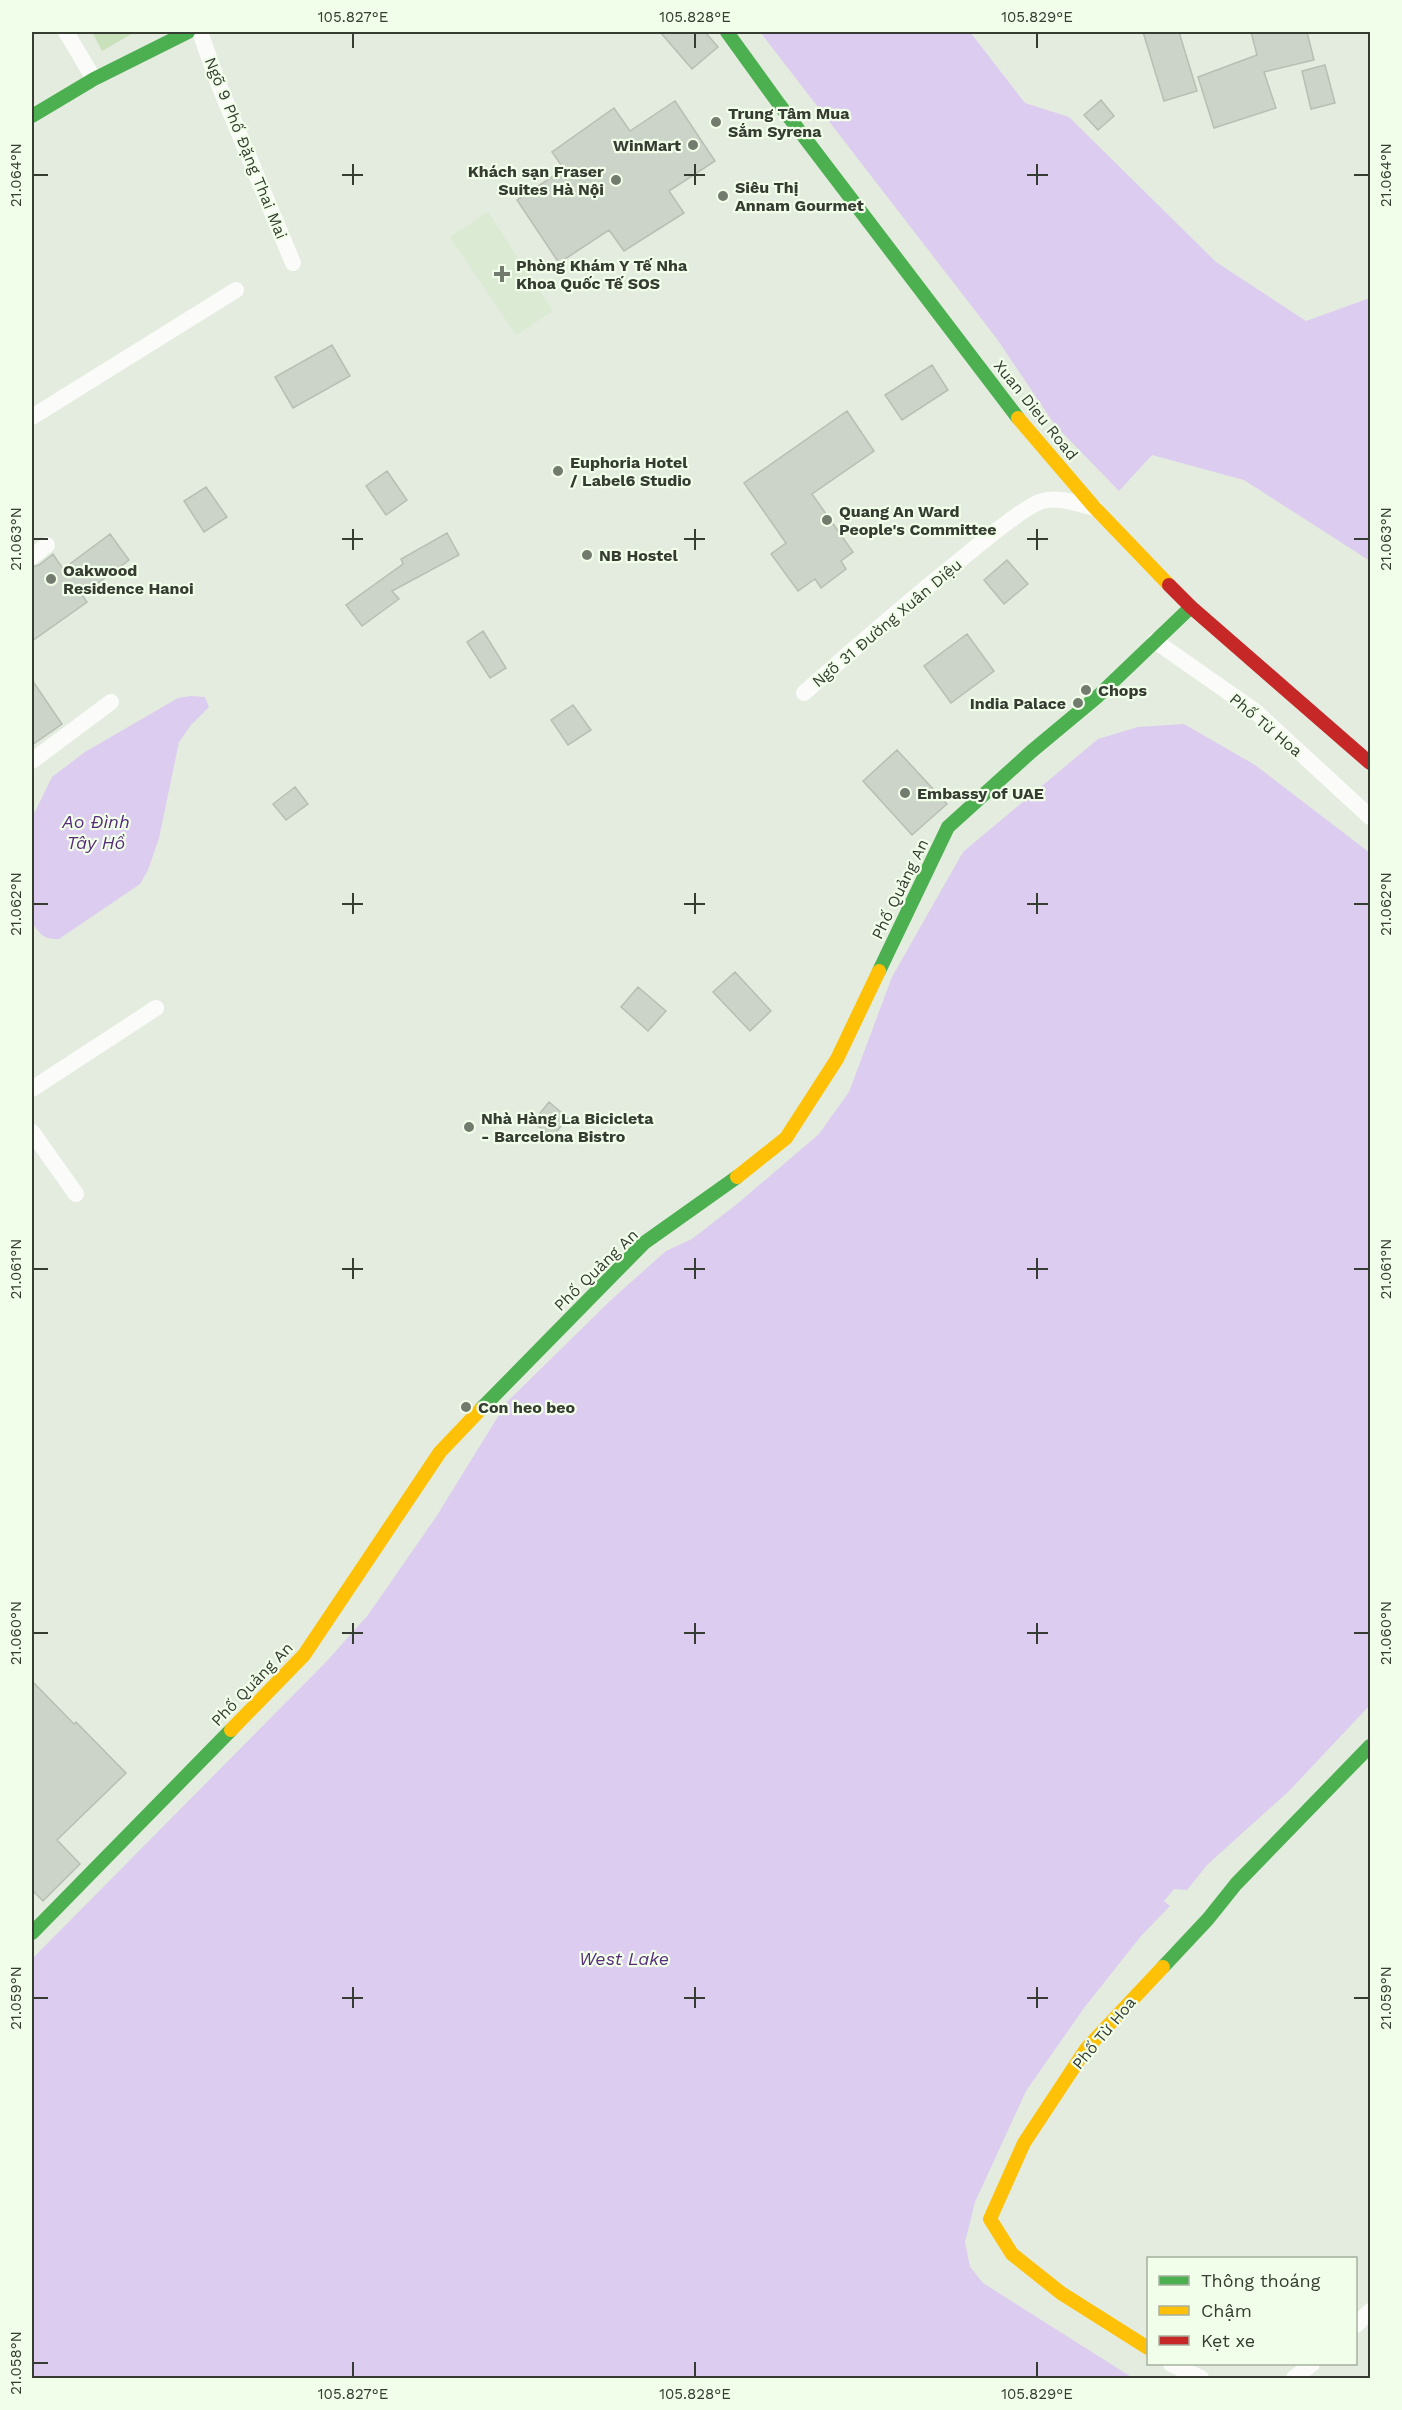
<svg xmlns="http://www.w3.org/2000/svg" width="1402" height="2410" font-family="'Work Sans',sans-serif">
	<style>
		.built { fill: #dbead2 }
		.green { fill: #c9e1bb }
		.water { fill: #dcccef }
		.building { fill: #ccd3c8; stroke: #b8beb4; stroke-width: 1.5 }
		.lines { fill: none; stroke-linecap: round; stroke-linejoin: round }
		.street { stroke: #fbfcfa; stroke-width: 16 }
		.fast { stroke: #4caf50; stroke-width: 14 }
		.slow { stroke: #ffc107; stroke-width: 14 }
		.jam { stroke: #c62828; stroke-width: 14 }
		.ticks { fill: none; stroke: #363c32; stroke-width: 2 }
		.poi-dot { fill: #737a6e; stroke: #f1fee9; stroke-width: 2 }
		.labels { text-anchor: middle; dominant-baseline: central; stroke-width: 4.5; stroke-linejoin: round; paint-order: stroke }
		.poi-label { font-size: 16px; font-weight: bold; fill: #363c32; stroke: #f1fee9; text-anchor: start }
		.street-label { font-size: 16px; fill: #363c32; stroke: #f1fee9 }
		.water-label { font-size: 18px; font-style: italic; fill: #572b7a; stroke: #f1fee9 }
		.neatline { fill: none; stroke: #363c32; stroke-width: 2 }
		.ticks-label { font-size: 15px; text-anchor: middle; fill: #363c32 }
	</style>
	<rect width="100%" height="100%" fill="#e3ecde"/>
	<path class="built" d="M488 212 553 311 516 335 450 237Z"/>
	<path class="green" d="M92 32H135L102 51Z"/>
	<path class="water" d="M760 32H970L1025 103 1069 117 1216 262 1306 321 1370 298V561L1244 480 1152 455 1119 491 1055 425 997 339Z
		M191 696 205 697 209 707 191 725 179 742 159 838 148 870 140 884 59 939C44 940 40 934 32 923V818L52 777 85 752 178 698Z
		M1184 724 1255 765 1370 853V1705L1289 1791 1207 1865 1187 1890 1174 1889 1164 1901 1170 1906 1141 1936 1084 2008 1026 2091 975 2202 965 2242 970 2267 983 2283 1133 2378H32V1959L326 1662 368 1615 436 1517 507 1402 611 1300 666 1251 692 1239 737 1204 819 1134 849 1092 892 977 963 852 1098 739 1138 727Z"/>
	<path class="building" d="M660 32H705L718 47 692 69Z
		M1143 32H1179L1197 91 1164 101Z
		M1251 32H1307L1314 60 1264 72 1276 108 1214 128 1198 77 1257 55Z
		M1325 65 1335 103 1311 109 1302 71Z
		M1101 100 1114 116 1098 130 1084 115Z
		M675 101 715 161 669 191 684 213 624 251 609 230 559 263 517 200 564 169 552 152 614 108 630 131Z
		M332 345 350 376 293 408 275 377Z
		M932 365 948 390 902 420 885 395Z
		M847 411 874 451 812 494 853 552 841 561 846 569 821 588 815 579 798 591 771 554 786 543 744 483Z
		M387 471 407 500 386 515 366 486Z
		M206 487 227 517 204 532 184 501Z
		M447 533 459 555 392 591 399 599 362 626 346 605 403 564 401 559Z
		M110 534 129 560 82 595 87 602 32 641V567L39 565 53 554 63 569Z
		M1007 560 1028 584 1004 604 984 580Z
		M483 631 506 668 490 678 467 642Z
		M967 634 994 671 951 703 924 666Z
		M32 680 62 724 32 745Z
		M573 705 591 730 568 745 551 720Z
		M897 750 947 804 912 835 863 781Z
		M295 787 308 804 286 820 273 804Z
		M735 972 771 1011 750 1031 713 992Z
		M638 987 666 1011 648 1031 621 1007Z
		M549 1102 568 1118 552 1137 533 1122Z
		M32 1681 74 1724 76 1722 126 1773 57 1840 80 1864 43 1901 32 1890Z"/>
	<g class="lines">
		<path class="street" d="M66 32 94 79
			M200 32 218 83 293 263
			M32 417 236 290
			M32 557 47 545
			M1155 641 1255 711 1370 817
			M804 693C859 644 914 597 971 551 987 538 1024 507 1042 501 1058 496 1079 504 1095 508
			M32 761 111 702
			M32 1089 156 1008
			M32 1132 76 1194
			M1356 2325 1370 2311
			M1171 2364 1201 2378
			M1294 2378 1312 2364"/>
		<path class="fast" d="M727 32 779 104 1018 418
			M32 116 94 79 188 32
			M879 971 948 827 1032 751 1098 696 1191 607
			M481 1409 644 1243 737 1177
			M32 1933 231 1730
			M1163 1967 1208 1919 1236 1884 1370 1746"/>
		<path class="slow" d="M1018 418 1095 508 1169 585
			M737 1177 786 1138 837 1059 879 971
			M231 1730 304 1655 440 1452 481 1409
			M1148 2348 1061 2293 1012 2254 990 2219 1024 2143 1086 2049 1163 1967"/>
		<path class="jam" d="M1169 585 1191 607 1370 763"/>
	</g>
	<path class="ticks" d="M353 33V48M695 33V48M1037 33V48M353 164V185M695 164V185M1037 164V185M33 175H48M342 175H363M684 175H705M1027 175H1048M1354 175H1369M353 529V550M695 529V550M1037 529V550M33 539H48M342 539H363M684 539H705M1027 539H1048M1354 539H1369M353 893V914M695 893V914M1037 893V914M33 904H48M342 904H363M684 904H705M1027 904H1048M1354 904H1369M353 1258V1279M695 1258V1279M1037 1258V1279M33 1269H48M342 1269H363M684 1269H705M1027 1269H1048M1354 1269H1369M353 1623V1644M695 1623V1644M1037 1623V1644M33 1633H48M342 1633H363M684 1633H705M1027 1633H1048M1354 1633H1369M353 1987V2008M695 1987V2008M1037 1987V2008M33 1998H48M342 1998H363M684 1998H705M1027 1998H1048M1354 1998H1369M353 2362V2377M695 2362V2377M1037 2362V2377M33 2363H48"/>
	<g class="poi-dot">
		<circle cx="716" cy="122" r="6"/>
		<circle cx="693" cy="145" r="6"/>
		<circle cx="616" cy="180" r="6"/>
		<circle cx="723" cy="196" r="6"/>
		<path d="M499 265h6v6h6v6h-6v6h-6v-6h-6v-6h6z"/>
		<circle cx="558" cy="471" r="6"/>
		<circle cx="827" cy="520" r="6"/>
		<circle cx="587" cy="555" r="6"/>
		<circle cx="51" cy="579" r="6"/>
		<circle cx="1086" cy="690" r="6"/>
		<circle cx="1078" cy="703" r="6"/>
		<circle cx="905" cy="793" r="6"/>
		<circle cx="469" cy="1127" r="6"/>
		<circle cx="466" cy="1407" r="6"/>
	</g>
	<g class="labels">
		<g class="poi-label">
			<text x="728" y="113">Trung Tâm Mua<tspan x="728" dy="18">Sắm Syrena</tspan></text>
			<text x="681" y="145" text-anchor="end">WinMart</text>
			<text x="604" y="171" text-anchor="end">Khách sạn Fraser<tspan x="604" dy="18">Suites Hà Nội</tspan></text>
			<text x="735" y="187">Siêu Thị<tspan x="735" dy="18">Annam Gourmet</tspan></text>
			<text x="516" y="265">Phòng Khám Y Tế Nha<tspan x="516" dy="18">Khoa Quốc Tế SOS</tspan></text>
			<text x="570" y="462">Euphoria Hotel<tspan x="570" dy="18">/ Label6 Studio</tspan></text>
			<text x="839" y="511">Quang An Ward<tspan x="839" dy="18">People's Committee</tspan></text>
			<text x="599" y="555">NB Hostel</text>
			<text x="63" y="570">Oakwood<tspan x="63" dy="18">Residence Hanoi</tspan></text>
			<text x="1098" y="690">Chops</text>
			<text x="1066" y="703" text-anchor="end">India Palace</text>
			<text x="917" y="793">Embassy of UAE</text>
			<text x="481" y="1118">Nhà Hàng La Bicicleta<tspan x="481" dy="18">- Barcelona Bistro</tspan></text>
			<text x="478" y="1407">Con heo beo</text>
		</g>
		<g class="street-label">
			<text transform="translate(246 148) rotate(68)">Ngõ 9 Phố Đặng Thai Mai</text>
			<text transform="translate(1036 410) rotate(51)">Xuan Dieu Road</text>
			<text transform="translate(887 623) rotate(-40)">Ngõ 31 Đường Xuân Diệu</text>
			<text transform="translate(1266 725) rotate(40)">Phố Từ Hoa</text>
			<text transform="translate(900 889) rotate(-64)">Phố Quảng An</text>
			<text transform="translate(596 1270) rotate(-44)">Phố Quảng An</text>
			<text transform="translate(252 1684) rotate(-46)">Phố Quảng An</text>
			<text transform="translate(1104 2033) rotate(-50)">Phố Từ Hoa</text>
		</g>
		<g class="water-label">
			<text x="96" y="821">Ao Đình<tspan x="96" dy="21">Tây Hồ</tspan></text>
			<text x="624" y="1958">West Lake</text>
		</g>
	</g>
	<rect width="1402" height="2410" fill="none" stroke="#f1fee9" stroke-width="66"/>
	<rect x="1147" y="2257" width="210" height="108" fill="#f1fee9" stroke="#a6b0a0" stroke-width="1.5"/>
	<rect x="1159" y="2276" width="30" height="9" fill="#4caf50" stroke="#a6b0a0" stroke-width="1.5"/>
	<text x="1201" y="2287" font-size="18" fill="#363c32">Thông thoáng</text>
	<rect x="1159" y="2306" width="30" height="9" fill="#ffc107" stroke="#a6b0a0" stroke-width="1.5"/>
	<text x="1201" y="2317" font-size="18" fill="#363c32">Chậm</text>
	<rect x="1159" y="2336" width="30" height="9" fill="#c62828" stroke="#a6b0a0" stroke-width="1.5"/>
	<text x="1201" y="2347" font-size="18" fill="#363c32">Kẹt xe</text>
	<rect x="33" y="33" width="1336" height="2344" class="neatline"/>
	<g class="ticks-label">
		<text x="353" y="22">105.827°E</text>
		<text x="695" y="22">105.828°E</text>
		<text x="1037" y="22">105.829°E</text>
		<text transform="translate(16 175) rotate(-90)" y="5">21.064°N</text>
		<text transform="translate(1386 175) rotate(-90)" y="5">21.064°N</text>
		<text transform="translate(16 539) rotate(-90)" y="5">21.063°N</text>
		<text transform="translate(1386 539) rotate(-90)" y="5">21.063°N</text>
		<text transform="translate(16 904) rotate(-90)" y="5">21.062°N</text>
		<text transform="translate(1386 904) rotate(-90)" y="5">21.062°N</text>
		<text transform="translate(16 1269) rotate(-90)" y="5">21.061°N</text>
		<text transform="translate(1386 1269) rotate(-90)" y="5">21.061°N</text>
		<text transform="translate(16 1633) rotate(-90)" y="5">21.060°N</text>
		<text transform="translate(1386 1633) rotate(-90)" y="5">21.060°N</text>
		<text transform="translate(16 1998) rotate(-90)" y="5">21.059°N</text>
		<text transform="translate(1386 1998) rotate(-90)" y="5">21.059°N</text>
		<text transform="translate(16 2363) rotate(-90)" y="5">21.058°N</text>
		<text x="353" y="2399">105.827°E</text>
		<text x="695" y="2399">105.828°E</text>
		<text x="1037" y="2399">105.829°E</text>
	</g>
</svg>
